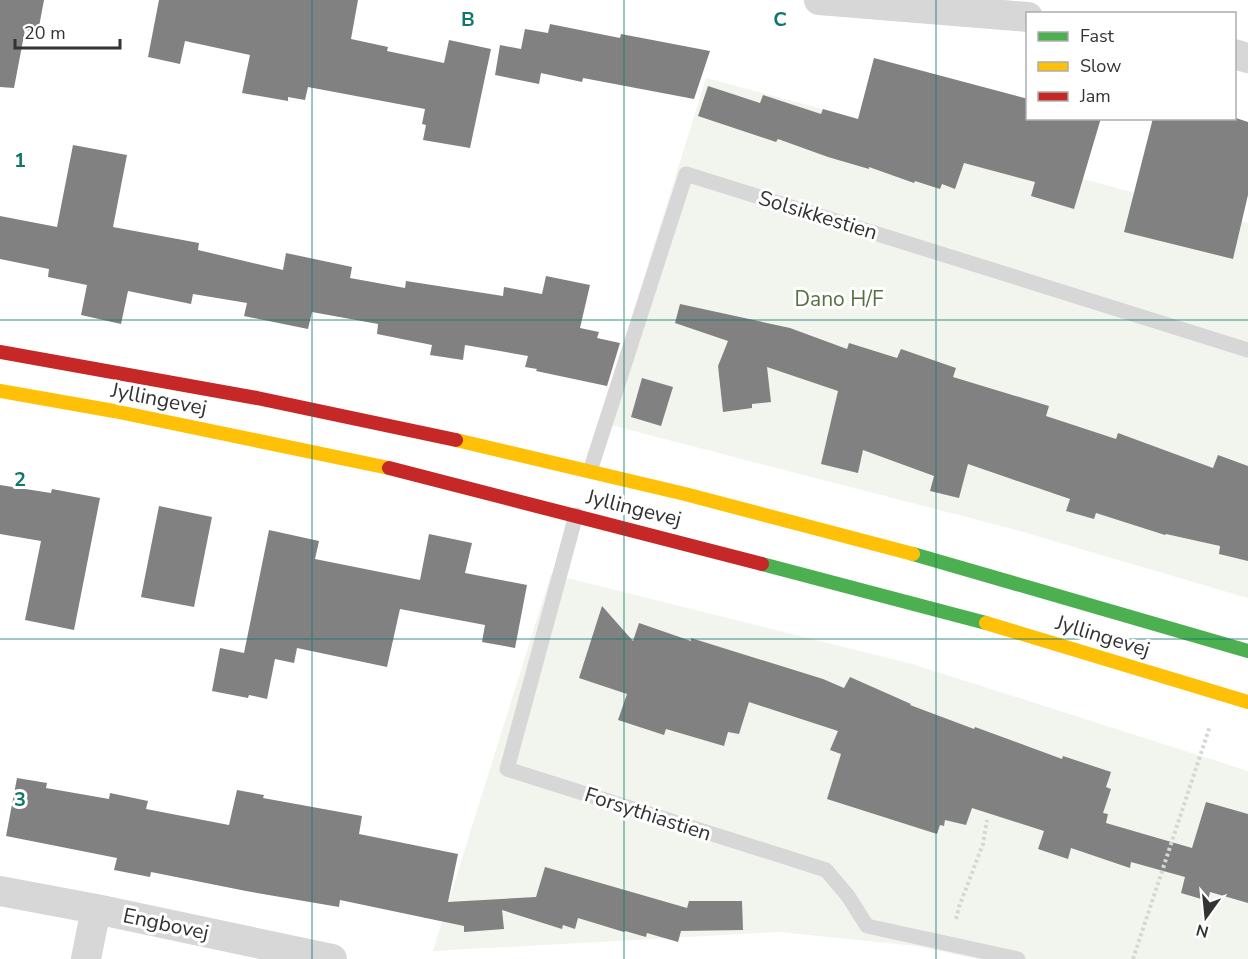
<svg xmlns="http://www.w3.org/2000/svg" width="1248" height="959" font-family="'Nunito Sans',sans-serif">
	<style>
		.green { fill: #f1f5ed }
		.building { fill: #818181 }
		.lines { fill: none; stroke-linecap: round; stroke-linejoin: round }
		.path { stroke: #d6d6d6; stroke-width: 4; stroke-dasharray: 3 3; stroke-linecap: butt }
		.lane { stroke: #d7d7d7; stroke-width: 15 }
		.street { stroke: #d7d7d7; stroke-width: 30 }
		.fast { stroke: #4caf50; stroke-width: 14 }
		.slow { stroke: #ffc107; stroke-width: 14 }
		.jam { stroke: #c62828; stroke-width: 14 }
		.grid { fill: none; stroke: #0f766e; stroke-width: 1.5; stroke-opacity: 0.55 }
		.labels { text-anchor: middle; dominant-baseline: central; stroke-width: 6; stroke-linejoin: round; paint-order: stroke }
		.street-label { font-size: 21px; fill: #333; stroke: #fff }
		.park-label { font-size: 21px; fill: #56703f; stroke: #fff }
		.grid-label { font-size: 20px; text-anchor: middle; font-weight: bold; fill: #0f766e; stroke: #fff; stroke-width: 6; stroke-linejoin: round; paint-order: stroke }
	</style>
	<rect width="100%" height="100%" fill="#fff"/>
	<path class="green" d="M706 78 1248 223V598L1009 528 599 422Z
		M551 574 912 664 1248 771V959H977L916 946 779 932 433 951Z"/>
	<path class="building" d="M0 0H44L38 32 25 30 14 88 0 87Z
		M159 0H358L351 39 388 47 387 51 444 63 449 40 491 49 470 148 423 140 426 125 422 124 425 109 308 87 305 100 288 97V101L242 93 250 55 185 41 180 64 148 57Z
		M550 24 620 38 621 34 710 51 694 99 583 78 582 82 541 73 539 84 495 75 500 45 521 49 525 29 548 33Z
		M874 58 1028 99V118H1101L1074 209 1031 196 1035 182 964 163 955 189 942 184 940 189 915 181 914 183 869 167V169L828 157 778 139 776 142 698 116 708 86 760 103 763 95 821 114 823 109 858 119Z
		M1153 118H1236L1248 122V195L1233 259 1124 232Z
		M73 145 127 155 113 227 199 243 198 250 283 270 286 253 352 267 350 278 405 288 406 281 503 296 504 287 542 294 546 276 590 285 580 328 599 332 597 338 620 343 607 386 536 371 537 369 525 367 528 356 465 345 463 360 430 355 432 345 377 334 378 324 312 312 308 329 244 316 247 303 193 294 191 304 128 291 121 324 81 315 87 285 48 277 49 269 0 259V216L57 227Z
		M680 304 790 328 847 349 849 343 897 358 901 349 956 368 953 377 1049 406 1046 416 1116 439 1118 433 1213 468 1218 455 1248 466V561L1219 554 1220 546 1166 534 1165 535 1096 513 1094 519 1066 511 1070 499 968 464 959 498 930 491 934 476 863 450 858 473 821 464 838 391 767 367 771 402 752 404V408L723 412 718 366 728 341 675 323Z
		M642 378 673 387 661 426 631 417Z
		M0 485 51 493 52 489 100 498 74 630 25 620 41 541 0 534Z
		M159 506 212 517 194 607 141 597Z
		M269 530 319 541 315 559 420 580 429 534 472 543 465 573 527 585 515 648 482 642 485 625 400 609 387 667 297 648 294 663 275 659 267 699 249 695 248 698 212 691 220 648 244 653Z
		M602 606 633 641 639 623 691 641V638L823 679 844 688 850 677 911 704 910 705 974 729 975 727 1062 759 1063 756 1111 772 1106 787 1111 789 1103 813 1108 814 1106 823 1192 848 1206 802 1248 814V903L1210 892 1208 901 1181 893 1185 877 1131 862 1130 868 1071 848 1068 859 1038 849 1044 831 972 808 966 825 945 820 944 826 940 825 937 834 827 799 841 754 830 750 838 731 749 702 739 734 728 732 724 746 666 729 664 735 618 720 627 694 579 678Z
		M17 778 47 783 46 788 109 799 110 793 148 801 146 809 229 825 237 790 264 795 263 798 362 816 359 834 458 854 448 902 536 897 545 867 687 908 689 901H742L743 930 681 931 678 942 647 933 646 937 625 931 624 932 578 918 575 929 563 925 562 929 502 910 504 929 464 932V926L340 900 339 907 246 891 151 872 150 877 114 870 117 858 6 836Z"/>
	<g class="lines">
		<path class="path" d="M956 919 959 907 983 844 987 820
			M1133 959 1210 726"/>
		<path class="lane" d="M590 471 686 174 1248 350
			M576 515 507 769 826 870 848 896 867 926 1018 959"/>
		<path class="street" d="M819 0 1028 17
			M1234 54 1248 58
			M0 891 96 909 332 959
			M86 959 96 909"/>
		<path class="fast" d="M913 554 1248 651
			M762 564 986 623"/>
		<path class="slow" d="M0 391 114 411 389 468
			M456 440 685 494 913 554
			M986 623 1248 702"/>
		<path class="jam" d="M0 352 257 398 456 440
			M389 468 762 564"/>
	</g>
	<path class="grid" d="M312 0V959M624 0V959M936 0V959M0 320H1248M0 639H1248"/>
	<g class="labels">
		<g class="street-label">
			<text transform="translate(818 215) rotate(17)">Solsikkestien</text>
			<text transform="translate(159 399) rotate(11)">Jyllingevej</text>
			<text transform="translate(634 508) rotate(14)">Jyllingevej</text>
			<text transform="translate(1103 636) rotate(17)">Jyllingevej</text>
			<text transform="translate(648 814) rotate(18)">Forsythiastien</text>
			<text transform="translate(166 924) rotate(12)">Engbovej</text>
		</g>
		<g class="park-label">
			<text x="839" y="299">Dano H/F</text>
		</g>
	</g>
	<g class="grid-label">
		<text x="468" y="26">B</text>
		<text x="780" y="26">C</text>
		<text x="20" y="167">1</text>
		<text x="20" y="486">2</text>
		<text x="20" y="806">3</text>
	</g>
	<rect x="1026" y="12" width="210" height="108" fill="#ffffff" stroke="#adadad" stroke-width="1.5"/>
	<rect x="1038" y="32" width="30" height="9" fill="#4caf50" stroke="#adadad" stroke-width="1.5"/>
	<text x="1080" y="42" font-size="18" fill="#333333">Fast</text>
	<rect x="1038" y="62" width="30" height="9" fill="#ffc107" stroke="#adadad" stroke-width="1.5"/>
	<text x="1080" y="72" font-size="18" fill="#333333">Slow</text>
	<rect x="1038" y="92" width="30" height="9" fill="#c62828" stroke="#adadad" stroke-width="1.5"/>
	<text x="1080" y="102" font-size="18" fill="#333333">Jam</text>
	<g transform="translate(1206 917) rotate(195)" stroke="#ffffff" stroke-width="4.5" paint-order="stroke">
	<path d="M0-4.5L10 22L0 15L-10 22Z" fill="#333333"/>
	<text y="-9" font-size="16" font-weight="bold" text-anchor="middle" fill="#333333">N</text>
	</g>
	<path d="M15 39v9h105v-9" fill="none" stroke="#333333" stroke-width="3"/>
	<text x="24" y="39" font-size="18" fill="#333333" stroke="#ffffff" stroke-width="4.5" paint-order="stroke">20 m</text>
</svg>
